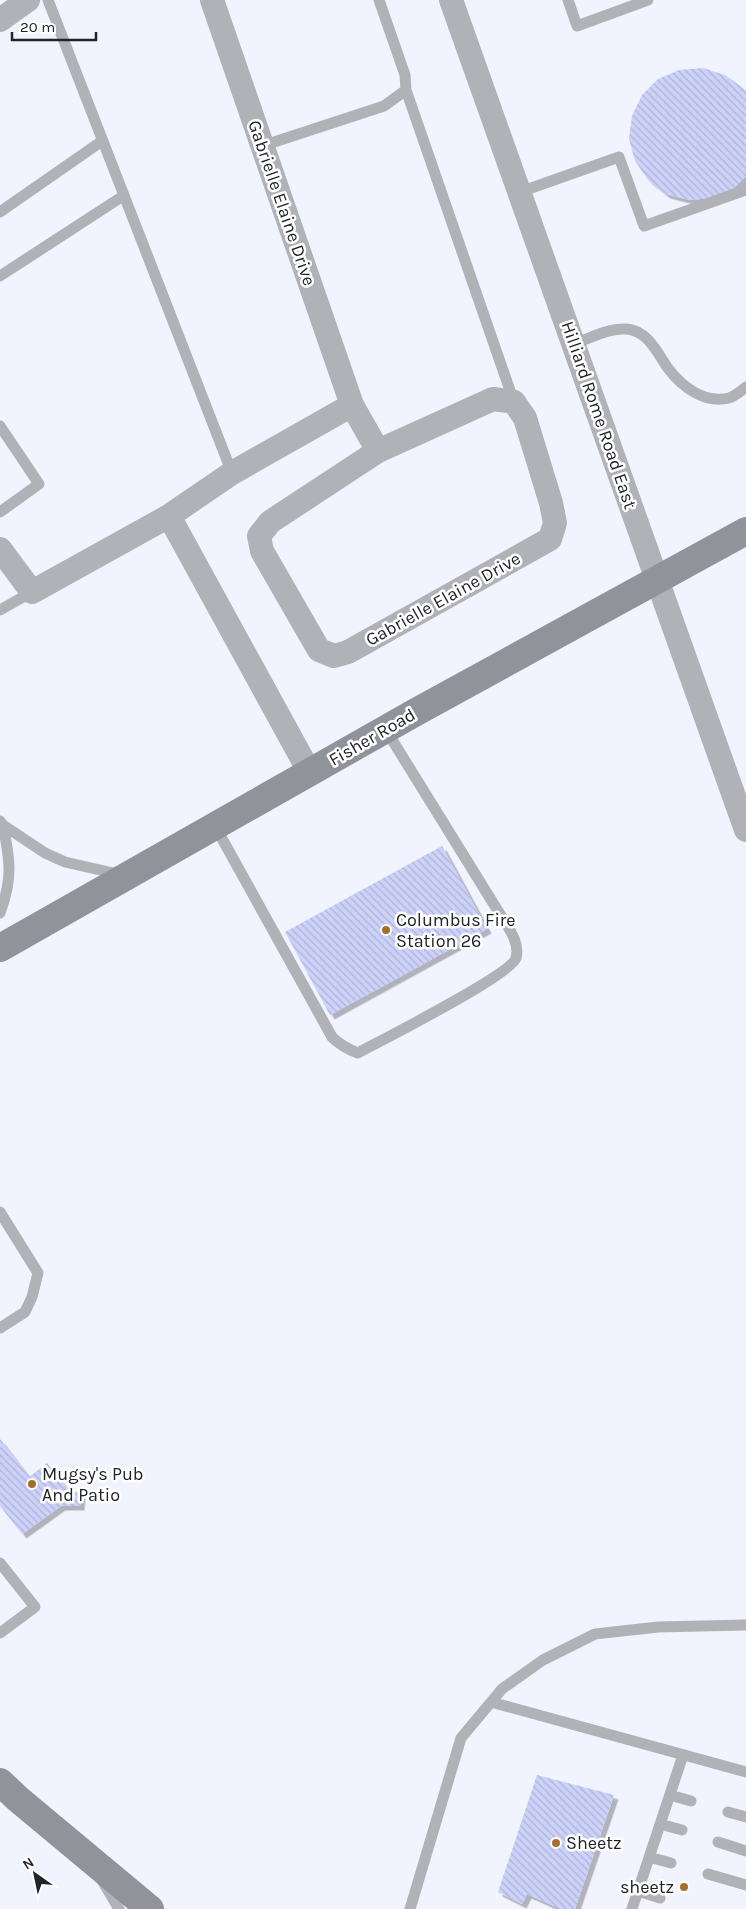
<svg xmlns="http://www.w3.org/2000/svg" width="746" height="1909" font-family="Karla,sans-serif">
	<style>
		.building { fill: url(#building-back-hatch); filter: url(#shadow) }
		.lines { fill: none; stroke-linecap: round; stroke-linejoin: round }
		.lane { stroke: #b1b2b7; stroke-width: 11 }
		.street { stroke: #b1b2b7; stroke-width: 24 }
		.secondary { stroke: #91939a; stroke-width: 28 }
		.poi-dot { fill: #a66e2c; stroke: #fff; stroke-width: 2 }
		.labels { text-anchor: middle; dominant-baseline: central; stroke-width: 5; stroke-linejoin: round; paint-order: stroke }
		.street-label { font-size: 18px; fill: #222327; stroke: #fff }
		.poi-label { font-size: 18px; fill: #222327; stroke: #fff; text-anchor: start }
	</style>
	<defs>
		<pattern id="building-back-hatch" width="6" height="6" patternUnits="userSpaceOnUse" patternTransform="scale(1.25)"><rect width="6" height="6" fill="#ccd2f9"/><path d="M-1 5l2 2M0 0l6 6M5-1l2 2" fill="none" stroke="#afb4d5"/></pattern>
		<filter id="shadow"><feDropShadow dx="4.5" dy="4.5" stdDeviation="0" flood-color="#0004"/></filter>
	</defs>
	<rect width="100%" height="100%" fill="#f1f3ff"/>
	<path class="building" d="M703 68 725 75 743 88 746 92V176L733 189 711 198 689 200 666 194 648 180 635 161 629 139 632 116 642 95 658 79 679 70Z
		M442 846 487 929 330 1015 285 932Z
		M0 1439 29 1477 47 1463 69 1491 81 1493 80 1506H61L22 1534 0 1506Z
		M537 1775 614 1795 575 1909H561L527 1894 522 1904 498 1892Z"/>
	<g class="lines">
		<path class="lane" d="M48 0 232 473
			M568 0 577 26 648 0
			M406 90 514 402
			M262 146 384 106 406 90 405 75 379 0
			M520 192 619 157 644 226 746 190
			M0 212 102 141
			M0 276 123 196
			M574 344C590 338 609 328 626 329 647 330 657 352 667 367 682 387 704 404 729 398 735 396 741 391 746 387
			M0 426 39 484 0 512
			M0 610 32 592
			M0 821 3 825 45 853 65 862 122 875
			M215 826 332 1037C340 1045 347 1049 358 1053 380 1041 511 975 516 958 520 944 510 930 503 919L386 730
			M0 913C13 878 10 860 3 825
			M0 1212 38 1273 32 1297 25 1312 0 1328
			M0 1563 35 1607 0 1633
			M491 1702 746 1772
			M670 1795 691 1801
			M728 1812 746 1817
			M660 1824 682 1830
			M718 1842 746 1851
			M649 1857 671 1863
			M708 1874 746 1885
			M103 1882 119 1909
			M638 1891 660 1898
			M410 1909 461 1738 502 1689 543 1660 595 1634 658 1627 746 1625
			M632 1909 683 1755"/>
		<path class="street" d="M451 0 746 830
			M0 20 28 0
			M352 405 378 451 493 399 514 402 525 418 551 503 555 523 550 539 348 652 334 656 319 650 262 551 259 536 270 522 378 451
			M169 516 310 773
			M0 549 32 592 169 516 232 473 352 405 212 0"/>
		<path class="secondary" d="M0 948 416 712 746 531
			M0 1782 18 1799 150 1909"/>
	</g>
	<g class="poi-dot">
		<circle cx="386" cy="930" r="5"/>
		<circle cx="32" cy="1484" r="5"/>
		<circle cx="556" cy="1843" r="5"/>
		<circle cx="684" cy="1887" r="5"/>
	</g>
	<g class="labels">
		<g class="street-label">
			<text transform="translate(282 203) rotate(71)">Gabrielle Elaine Drive</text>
			<text transform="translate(599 415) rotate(71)">Hilliard Rome Road East</text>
			<text transform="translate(443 599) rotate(-29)">Gabrielle Elaine Drive</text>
			<text transform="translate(372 737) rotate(-30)">Fisher Road</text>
		</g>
		<g class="poi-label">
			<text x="396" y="920">Columbus Fire<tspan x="396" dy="21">Station 26</tspan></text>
			<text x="42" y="1474">Mugsy's Pub<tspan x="42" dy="21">And Patio</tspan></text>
			<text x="566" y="1843">Sheetz</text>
			<text x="674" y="1887" text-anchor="end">sheetz</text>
		</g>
	</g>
	<g transform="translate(35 1874) rotate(327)" stroke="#ffffff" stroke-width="4" paint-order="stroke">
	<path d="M0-4L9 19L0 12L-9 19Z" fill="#222327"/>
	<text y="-8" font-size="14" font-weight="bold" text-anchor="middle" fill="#222327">N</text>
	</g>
	<path d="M12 32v8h84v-8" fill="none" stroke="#222327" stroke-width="2.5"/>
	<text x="20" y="32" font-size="15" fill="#222327" stroke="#ffffff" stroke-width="4" paint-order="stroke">20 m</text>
</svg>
